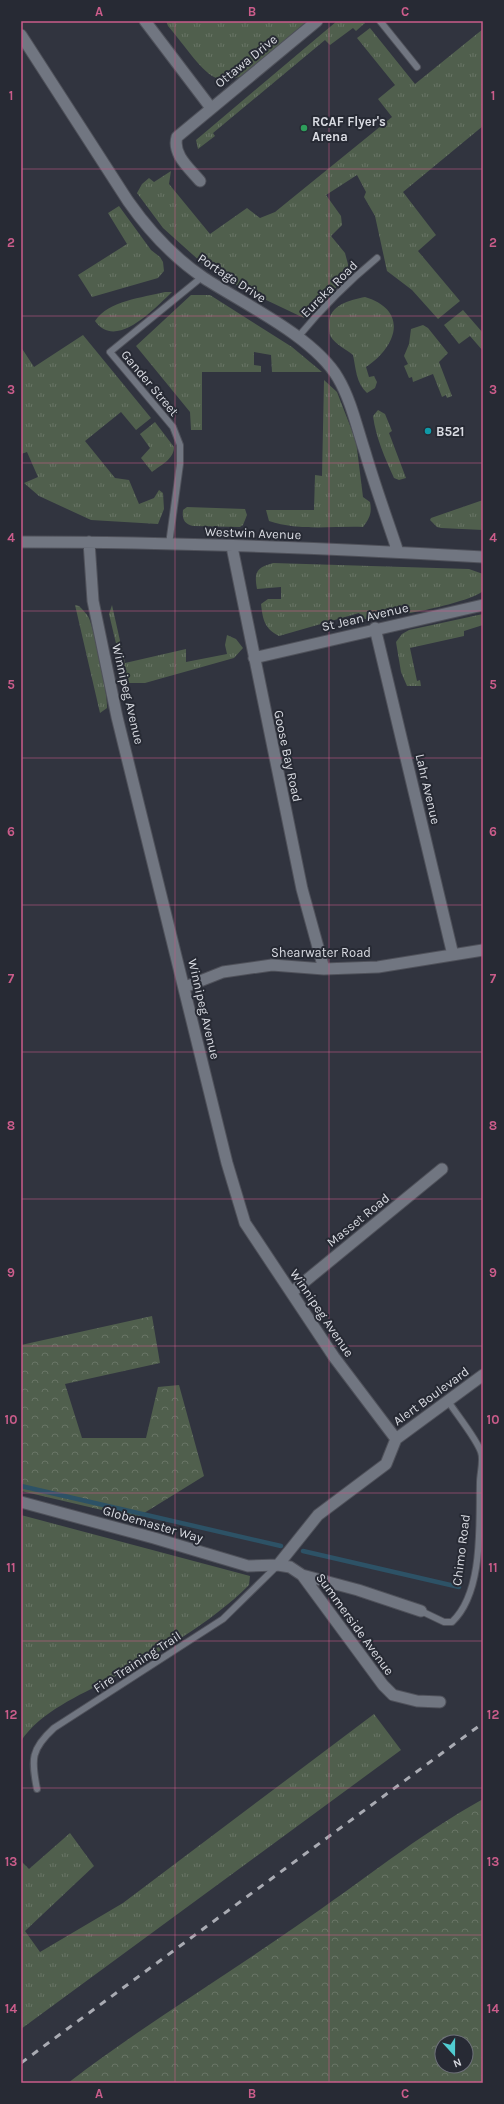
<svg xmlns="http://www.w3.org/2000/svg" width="504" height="2104" font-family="Karla,sans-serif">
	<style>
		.grass { fill: url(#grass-tufts) }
		.forest { fill: url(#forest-crowns); fill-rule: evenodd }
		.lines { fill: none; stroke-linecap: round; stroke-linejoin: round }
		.stream { stroke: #2d5266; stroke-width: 4.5 }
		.service-casing { stroke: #4f515a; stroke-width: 8 }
		.minor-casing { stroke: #4f515a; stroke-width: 13 }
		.service { stroke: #717681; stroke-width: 6 }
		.minor { stroke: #717681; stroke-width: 11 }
		.rail { stroke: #a9abb3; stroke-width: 3; stroke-dasharray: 7 7; stroke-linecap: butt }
		.grid { fill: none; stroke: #ca5c8a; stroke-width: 1; stroke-opacity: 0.55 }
		.leisure-dot { fill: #2e9e5b; stroke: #272a34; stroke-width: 1.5 }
		.culture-dot { fill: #0f9aa8; stroke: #272a34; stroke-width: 1.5 }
		.labels { text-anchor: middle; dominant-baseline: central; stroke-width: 4; stroke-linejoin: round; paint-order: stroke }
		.street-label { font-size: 13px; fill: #d9dbe2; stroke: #272a34 }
		.poi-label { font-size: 13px; font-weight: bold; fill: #d9dbe2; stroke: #272a34; text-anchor: start }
		.neatline { fill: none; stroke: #ca5c8a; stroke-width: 1.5 }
		.grid-label { font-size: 13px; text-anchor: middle; font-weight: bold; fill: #ca5c8a }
	</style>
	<defs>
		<pattern id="grass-tufts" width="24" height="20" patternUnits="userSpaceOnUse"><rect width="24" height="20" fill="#505f4d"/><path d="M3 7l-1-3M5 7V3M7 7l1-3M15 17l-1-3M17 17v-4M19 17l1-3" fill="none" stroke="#697566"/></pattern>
		<pattern id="forest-crowns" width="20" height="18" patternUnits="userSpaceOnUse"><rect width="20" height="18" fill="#505f4d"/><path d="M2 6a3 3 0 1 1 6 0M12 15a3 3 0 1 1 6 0" fill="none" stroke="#697566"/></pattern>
	</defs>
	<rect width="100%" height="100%" fill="#31343f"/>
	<path class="grass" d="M166 21H307L244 75C235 79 224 82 214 77 201 71 179 38 168 26Z
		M337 21H363L365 23 356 31 353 28 330 45 325 40 213 133 215 136 198 149 196 140Z
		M370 28 415 84 483 29V126L403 192 436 235 418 251 460 301 438 319 412 290 387 271 375 216 364 197 366 192 357 175 326 195 341 216 342 225 331 236 345 253 349 268 343 282 326 296 312 314 304 318 241 288 202 263 163 228 137 193 142 184 149 178 154 182 171 171 169 184 210 234 247 208 260 218 275 212 392 117 378 99 395 85 357 38Z
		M119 206 151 250 160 257 163 262 164 271 158 278 92 297 78 275 127 244 108 213Z
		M165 292H172C155 308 116 351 95 321 109 300 142 298 165 292Z
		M191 295H210L292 347 322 372H272L271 355 254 352V365L261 366V372H202V430H191L190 412 136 346Z
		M365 297C410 311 396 347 366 367L369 377 374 376 377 382 375 388 367 393C356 383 356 369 353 355 347 350 335 344 331 337 329 334 329 329 329 325 328 305 350 300 365 297Z
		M463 310 483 333V351L470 336 459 344 444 325Z
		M423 325 428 328 448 353 439 362 452 396 447 398 446 395 442 397 433 374 413 382 412 377 409 378 404 366 408 364 404 356 409 344 411 329Z
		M83 335 151 418 136 430 121 412 85 441 115 478 129 480 139 504 154 498 159 490 163 493 164 509 158 524 91 520 39 496 24 483 38 477 27 452 21 454V347L34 367Z
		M324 380 337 392 356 441 363 497 370 502C372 513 370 518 363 527 332 526 298 531 269 521L266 510H314L315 475 322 476Z
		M378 410 385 414 392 431 389 433 406 478 399 480 394 478C385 458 376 438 373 416Z
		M155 422 174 447C174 459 161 465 152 472L141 458 150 448 140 434Z
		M483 500V530L441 528 437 527 430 520 431 518Z
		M187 507 245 509 247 515 243 525 240 527 193 526C184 524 182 519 183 510Z
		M273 563 469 569 483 574V591C467 604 386 619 364 619L359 613 279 636C264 628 263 620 261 604L268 599H281V587L257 589C254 572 256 568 273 563Z
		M75 605 79 606C82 609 87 614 89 618 95 633 108 693 107 708L100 713Z
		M112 605 125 663 186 649V662L227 654 225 645 227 635 236 639 243 648 234 658 145 683H129L124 677 109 614Z
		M483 614V625L464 631V636L410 648 417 681 420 680 421 686H407L401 672 396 642 402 634 409 630Z
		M21 1515 250 1576 249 1585C210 1624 159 1652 110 1679 79 1696 41 1711 21 1741Z
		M374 1714 401 1750 21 2029V1861L29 1869 70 1833 94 1866 25 1931 40 1952 123 1903Z"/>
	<path class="forest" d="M152 1316 160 1363 65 1384 82 1438H146L158 1387 179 1385 204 1476 136 1518 21 1491V1345Z
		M483 1799V2083H68C142 2026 222 1978 298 1925 360 1883 418 1835 483 1799ZM442 2042H466V2066H442Z"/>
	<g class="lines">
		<path class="stream" d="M21 1486 281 1546
			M303 1551 459 1587"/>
		<defs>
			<path id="service" d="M380 21 417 67
				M298 337C322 308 348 282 377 258
				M169 544 180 464V445L173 427 110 352 202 277
				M421 1611 444 1622H452C484 1592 479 1523 480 1482 480 1474 484 1460 481 1452 476 1438 457 1415 448 1401
				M37 1789C31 1759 31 1749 54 1728L223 1619 277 1566"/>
			<path id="minor" d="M145 21 211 108
				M21 35 128 201C149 231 173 257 204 278 244 304 314 337 338 378 351 400 357 428 365 452 375 486 387 519 398 552
				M200 181C189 168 172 154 177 137L317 21
				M21 542C175 542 329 548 483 557
				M89 542 93 601 117 717 227 1163 245 1223 334 1357 396 1439
				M232 547 302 889 324 969
				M375 628 453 955
				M254 658 483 605
				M185 987 223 972 272 965 324 969 378 967 483 950
				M292 1292 442 1169
				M396 1439 483 1375
				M21 1502 154 1538 248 1566 278 1565 290 1567 302 1575 383 1685 393 1695 417 1701 440 1702
				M278 1565 318 1515 386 1464 396 1439
				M302 1575 358 1590 421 1611"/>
		</defs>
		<use href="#service" class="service-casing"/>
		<use href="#minor" class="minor-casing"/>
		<use href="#service" class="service"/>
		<use href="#minor" class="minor"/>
		<path class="rail" d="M21 2063 483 1723"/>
	</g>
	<path class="grid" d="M175 21V2083M329 21V2083M21 169H483M21 316H483M21 463H483M21 611H483M21 758H483M21 905H483M21 1052H483M21 1199H483M21 1346H483M21 1493H483M21 1641H483M21 1788H483M21 1935H483"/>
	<circle class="leisure-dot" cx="304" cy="128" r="4"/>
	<circle class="culture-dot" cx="428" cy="431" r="4"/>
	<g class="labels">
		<g class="street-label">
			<text transform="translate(246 61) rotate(-39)">Ottawa Drive</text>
			<text transform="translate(232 278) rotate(33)">Portage Drive</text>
			<text transform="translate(329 289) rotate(-45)">Eureka Road</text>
			<text transform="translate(150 383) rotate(50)">Gander Street</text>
			<text transform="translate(253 533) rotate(2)">Westwin Avenue</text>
			<text transform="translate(365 617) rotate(-13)">St Jean Avenue</text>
			<text transform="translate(128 694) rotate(77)">Winnipeg Avenue</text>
			<text transform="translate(288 756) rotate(78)">Goose Bay Road</text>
			<text transform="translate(428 789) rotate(77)">Lahr Avenue</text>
			<text x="321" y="952">Shearwater Road</text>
			<text transform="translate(204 1009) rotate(77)">Winnipeg Avenue</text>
			<text transform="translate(358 1220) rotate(-39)">Masset Road</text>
			<text transform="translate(322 1313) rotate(56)">Winnipeg Avenue</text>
			<text transform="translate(431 1396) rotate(-36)">Alert Boulevard</text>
			<text transform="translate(153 1524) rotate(16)">Globemaster Way</text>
			<text transform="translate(461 1550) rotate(-83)">Chimo Road</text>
			<text transform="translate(355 1624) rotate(54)">Summerside Avenue</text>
			<text transform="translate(137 1662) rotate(-33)">Fire Training Trail</text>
		</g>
		<g class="poi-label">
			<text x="312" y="121">RCAF Flyer's<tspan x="312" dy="15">Arena</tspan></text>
			<text x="436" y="431">B521</text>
		</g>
	</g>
	<rect width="504" height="2104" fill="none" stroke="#272a34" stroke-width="44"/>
	<g transform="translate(454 2054) rotate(159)"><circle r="19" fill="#272a34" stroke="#6e717a"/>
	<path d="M0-3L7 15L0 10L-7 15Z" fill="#51ccd1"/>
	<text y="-6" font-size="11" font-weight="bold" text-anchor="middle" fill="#d9dbe2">N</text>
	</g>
	<rect x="22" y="22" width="460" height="2060" class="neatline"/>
	<g class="grid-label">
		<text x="99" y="16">A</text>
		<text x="252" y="16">B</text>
		<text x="405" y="16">C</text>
		<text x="11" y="100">1</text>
		<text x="493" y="100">1</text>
		<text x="11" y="247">2</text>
		<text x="493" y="247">2</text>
		<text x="11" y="394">3</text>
		<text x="493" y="394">3</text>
		<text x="11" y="542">4</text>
		<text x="493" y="542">4</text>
		<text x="11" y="689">5</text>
		<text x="493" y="689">5</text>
		<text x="11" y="836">6</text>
		<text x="493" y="836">6</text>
		<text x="11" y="983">7</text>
		<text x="493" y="983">7</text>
		<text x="11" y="1130">8</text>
		<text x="493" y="1130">8</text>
		<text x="11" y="1277">9</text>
		<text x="493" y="1277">9</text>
		<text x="11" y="1424">10</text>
		<text x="493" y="1424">10</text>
		<text x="11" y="1572">11</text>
		<text x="493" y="1572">11</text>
		<text x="11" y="1719">12</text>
		<text x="493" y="1719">12</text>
		<text x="11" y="1866">13</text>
		<text x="493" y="1866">13</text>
		<text x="11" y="2013">14</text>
		<text x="493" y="2013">14</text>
		<text x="99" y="2098">A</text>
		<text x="252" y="2098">B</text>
		<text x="405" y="2098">C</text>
	</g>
</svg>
